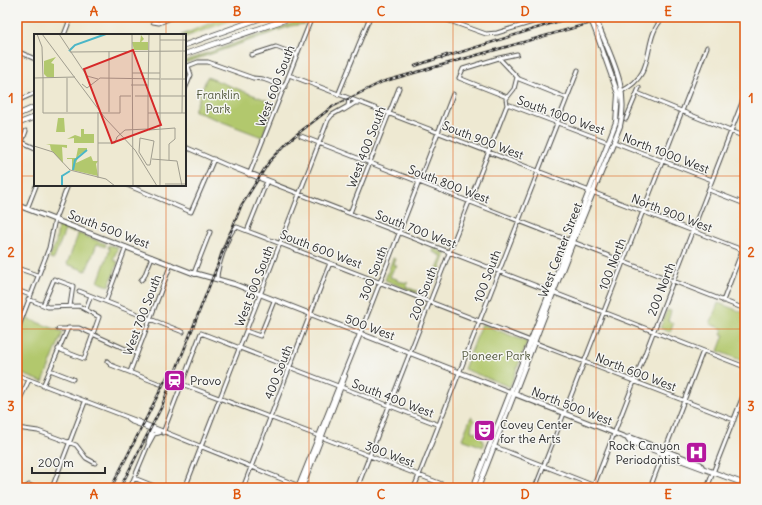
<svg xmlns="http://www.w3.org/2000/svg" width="762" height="505" font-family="Delius,sans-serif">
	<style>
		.green { fill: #b2c86d; stroke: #6e7a4c }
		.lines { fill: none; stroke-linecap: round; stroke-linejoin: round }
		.minor-casing { stroke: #484844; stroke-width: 5 }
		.major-casing { stroke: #484844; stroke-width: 6 }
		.highway-casing { stroke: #484844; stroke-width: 6 }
		.minor { stroke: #fff; stroke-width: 3 }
		.major { stroke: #fff; stroke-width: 4 }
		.highway { stroke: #fff; stroke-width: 4.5 }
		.rail-casing { stroke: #2b2b2b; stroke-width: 2.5 }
		.rail { stroke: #f6f6f2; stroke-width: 1; stroke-dasharray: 3; stroke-linecap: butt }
		.major-bridge-casing { stroke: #484844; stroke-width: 6; stroke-linecap: butt }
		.major-bridge { stroke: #fff; stroke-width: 4 }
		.grid { fill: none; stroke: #df570e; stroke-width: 1; stroke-opacity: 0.55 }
		.labels { text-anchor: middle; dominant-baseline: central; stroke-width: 3; stroke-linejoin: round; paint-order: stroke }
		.street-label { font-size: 12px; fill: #2b2b2b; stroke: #f6f6f2 }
		.park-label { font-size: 12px; fill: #545a3f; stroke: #f6f6f2 }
		.poi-label { font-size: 12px; fill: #2b2b2b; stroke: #f6f6f2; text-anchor: start }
		.inset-river { fill: none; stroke: #4ab6c7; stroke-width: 2 }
		.inset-road { fill: none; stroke: #a09d8f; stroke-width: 1 }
		.view { fill: #d62828; fill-opacity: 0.15; stroke: #d62828; stroke-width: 2 }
		.inset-edge { fill: none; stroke: #2b2b2b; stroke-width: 2 }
		.neatline { fill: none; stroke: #df570e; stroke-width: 1.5 }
		.grid-label { font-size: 13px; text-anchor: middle; font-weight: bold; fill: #df570e }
	</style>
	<rect width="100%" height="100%" fill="#f6f6f2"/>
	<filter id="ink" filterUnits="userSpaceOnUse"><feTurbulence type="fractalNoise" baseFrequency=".025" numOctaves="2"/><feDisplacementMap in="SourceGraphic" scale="8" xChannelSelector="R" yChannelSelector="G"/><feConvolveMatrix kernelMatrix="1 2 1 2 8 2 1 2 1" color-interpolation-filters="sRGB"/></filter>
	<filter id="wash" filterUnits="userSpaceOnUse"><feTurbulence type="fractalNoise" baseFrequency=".012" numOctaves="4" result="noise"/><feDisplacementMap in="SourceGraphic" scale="16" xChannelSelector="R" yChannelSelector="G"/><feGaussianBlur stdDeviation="0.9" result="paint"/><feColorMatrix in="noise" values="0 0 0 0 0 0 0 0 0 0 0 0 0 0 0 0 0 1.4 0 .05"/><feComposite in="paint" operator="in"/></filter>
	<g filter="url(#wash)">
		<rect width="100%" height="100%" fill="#eee9d2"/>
		<path class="green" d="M225 17H241L185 37V35H182Z
			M307 18 305 24 291 26 185 63V61Z
			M207 77 274 103 262 137 194 111Z
			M58 226 74 231 73 233 65 230 54 259 49 258 56 242Z
			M77 233 106 244 105 247 97 244 86 271 67 264 78 235 76 234Z
			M109 245 118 247 113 260 118 262 109 286 98 282 110 249 108 248Z
			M434 248 446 254 435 282 432 281 442 256 433 252Z
			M393 258 395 259 393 264 397 266 393 270 390 277 397 279V281L408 283 406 287 417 291 416 293 385 280Z
			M718 303 745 313V362L718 351 724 335 721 334 723 329 710 324Z
			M667 310 671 311 668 321 673 324 670 332 660 328Z
			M26 318 63 332 43 382 17 372V340Z
			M482 324 527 342 510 387 464 369Z
			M471 417H472L475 421 472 424 471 431 480 433 484 444 483 447 462 439Z"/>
	</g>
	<g filter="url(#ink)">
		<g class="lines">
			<defs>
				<path id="minor" d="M120 17 127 19
					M439 17 486 34 497 33 549 17
					M153 22 159 23 173 17
					M64 35 71 17
					M17 51 35 59
					M251 55 276 47 297 55
					M499 58 517 54
					M185 67 198 62H208L253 78 263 79 285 87
					M289 75 745 251
					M185 89 191 75 188 66
					M622 91C659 72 640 40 664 17
					M637 93 745 137
					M338 95 370 17
					M507 97 459 78 463 69 499 58 519 79 567 98
					M17 101 35 93
					M507 105H510L608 142
					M507 105 506 99 514 89 517 77
					M344 110 355 103H359
					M739 111 745 114
					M626 119 639 88
					M301 136 745 309
					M22 142 35 148
					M614 142 712 180
					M185 147 238 170 745 367
					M17 155 26 131
					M235 167 273 182
					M249 175 312 17
					M127 185 191 212 214 159
					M709 190 745 204
					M27 209 36 186
					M350 213 399 88
					M247 231 267 181
					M17 268 37 275
					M194 273 210 232
					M217 278C217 269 229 229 237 227L734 420
					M141 280 144 277 152 257
					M17 290 30 295
					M79 291 183 332
					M28 299 48 307 79 306 99 317 84 359 58 349
					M106 301 126 247
					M723 301 745 243
					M43 305 54 279 73 286 70 306
					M86 309 90 298
					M58 329H66
					M17 331 49 248 55 219 68 185
					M246 331 260 336 274 301
					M360 334 453 94
					M107 361 111 365 160 384
					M50 370 73 379
					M130 372 171 264
					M17 375 135 420 299 486
					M182 384 319 436
					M43 386 68 328H79L137 354
					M341 387 439 425
					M18 403 29 380
					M127 418 132 422 158 432
					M17 428 38 431 76 445 86 458 95 463
					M163 433 201 333 338 386
					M321 437 452 488
					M148 443 152 430
					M493 446 600 488
					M665 450 703 351
					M134 478 159 488
					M25 488 29 485 35 488
					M52 488 85 402
					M130 488 148 445 154 434 159 433
					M185 488 328 120 332 115 348 106 349 99
					M243 488 330 263
					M357 488 507 105
					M414 488 578 70
					M535 488 707 47
					M593 488 745 95
					M650 488 663 454
					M707 488 745 391"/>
				<path id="major" d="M17 205 195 274
					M194 273 234 284 627 438 629 441 745 484
					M627 438 630 437 700 464 702 467
					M298 488 360 334
					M302 488 345 376
					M473 488 616 122 618 94 596 32
					M478 488 573 242 620 126C629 92 613 61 600 30"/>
				<path id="highway" d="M185 45 264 17
					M185 54 293 17
					M17 115 35 107
					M17 124 35 117"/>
			</defs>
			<use href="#minor" class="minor-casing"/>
			<use href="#major" class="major-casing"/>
			<use href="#highway" class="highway-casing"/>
			<use href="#minor" class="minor"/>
			<use href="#major" class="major"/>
			<use href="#highway" class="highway"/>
			<defs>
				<path id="rail" d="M442 58 572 17
					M415 66 447 55
					M111 488 168 375
					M120 488 161 408 241 206 269 162 292 138 332 107 382 82 612 17"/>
			</defs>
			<use href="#rail" class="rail-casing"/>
			<use href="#rail" class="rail"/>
			<defs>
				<path id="major-bridge" d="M590 17 596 32
					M595 17 600 30"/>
			</defs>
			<use href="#major-bridge" class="major-bridge-casing"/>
			<use href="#major-bridge" class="major-bridge"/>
		</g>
	</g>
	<path class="grid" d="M166 17V35M309 17V488M453 17V488M596 17V488M17 176H35M185 176H745M166 185V488M17 329H745"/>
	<defs>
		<symbol id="station-square" viewBox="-11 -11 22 22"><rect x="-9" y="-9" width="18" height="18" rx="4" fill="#b5179e" stroke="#f6f6f2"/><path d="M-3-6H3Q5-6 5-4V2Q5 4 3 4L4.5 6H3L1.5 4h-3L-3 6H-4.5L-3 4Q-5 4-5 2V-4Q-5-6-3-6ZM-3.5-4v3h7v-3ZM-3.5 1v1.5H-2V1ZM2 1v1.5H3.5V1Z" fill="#fff"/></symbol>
		<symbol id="theatre-square" viewBox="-11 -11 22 22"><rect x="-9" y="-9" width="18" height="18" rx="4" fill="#b5179e" stroke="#f6f6f2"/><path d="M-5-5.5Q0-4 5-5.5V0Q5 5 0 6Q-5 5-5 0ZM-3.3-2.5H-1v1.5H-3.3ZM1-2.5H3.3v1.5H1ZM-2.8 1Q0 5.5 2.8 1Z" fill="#fff"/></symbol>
		<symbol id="hospital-square" viewBox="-11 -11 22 22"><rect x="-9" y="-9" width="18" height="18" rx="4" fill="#b5179e" stroke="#f6f6f2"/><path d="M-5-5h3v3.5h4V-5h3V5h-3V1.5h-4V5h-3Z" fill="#fff"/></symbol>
	</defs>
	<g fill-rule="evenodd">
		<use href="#station-square" x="162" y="368" width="25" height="25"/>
		<use href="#theatre-square" x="472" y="418" width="25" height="25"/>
		<use href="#hospital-square" x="684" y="440" width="25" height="25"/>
	</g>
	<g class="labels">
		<g class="street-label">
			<text transform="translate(275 86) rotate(-69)">West 600 South</text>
			<text transform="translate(561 115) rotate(20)">South 1000 West</text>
			<text transform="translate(483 140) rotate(21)">South 900 West</text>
			<text transform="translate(366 147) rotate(-69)">West 400 South</text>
			<text transform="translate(666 153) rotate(21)">North 1000 West</text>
			<text transform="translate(449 184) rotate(21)">South 800 West</text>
			<text transform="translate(672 213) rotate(21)">North 900 West</text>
			<text transform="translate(109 229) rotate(21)">South 500 West</text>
			<text transform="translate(416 229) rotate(21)">South 700 West</text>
			<text transform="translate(321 249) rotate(21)">South 600 West</text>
			<text transform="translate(560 250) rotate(-69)">West Center Street</text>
			<text transform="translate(612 264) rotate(-69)">100 North</text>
			<text transform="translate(373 273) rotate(-69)">300 South</text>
			<text transform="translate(487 276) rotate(-69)">100 South</text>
			<text transform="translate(254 286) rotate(-69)">West 500 South</text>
			<text transform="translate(661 289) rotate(-69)">200 North</text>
			<text transform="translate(423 293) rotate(-69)">200 South</text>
			<text transform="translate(142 315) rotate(-69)">West 700 South</text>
			<text transform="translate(370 327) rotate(21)">500 West</text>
			<text transform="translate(278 372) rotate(-69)">400 South</text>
			<text transform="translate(636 372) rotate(21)">North 600 West</text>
			<text transform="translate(393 398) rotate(21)">South 400 West</text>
			<text transform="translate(572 406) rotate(21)">North 500 West</text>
			<text transform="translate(390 454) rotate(21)">300 West</text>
		</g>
		<g class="park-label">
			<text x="218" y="94">Franklin<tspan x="218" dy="14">Park</tspan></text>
			<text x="496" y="355">Pioneer Park</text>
		</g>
		<g class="poi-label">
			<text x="190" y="380">Provo</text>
			<text x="500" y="424">Covey Center<tspan x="500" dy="14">for the Arts</tspan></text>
			<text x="680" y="445" text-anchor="end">Rock Canyon<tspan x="680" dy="14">Periodontist</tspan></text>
		</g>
	</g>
	<g transform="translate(34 34)">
		<rect width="152" height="152" fill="#eee9d2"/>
		<path d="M107 1 110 5 107 8H114V16H100L98 8H106ZM22 23 17 29 20 30V44L13 43 10 40V27ZM24 84H30L31 98H22ZM47 95H50V100H60V109H40V104L33 105 41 101 47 103ZM12 110 33 111V114L28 113 29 129 17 116 16 111ZM44 114H53V116L45 121 42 129 57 122 59 127H64L62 130 64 142 38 136V125H33V134V124H42Z" fill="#b2c86d"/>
		<path class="inset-river" d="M35 17 41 11 72 0M39 136 41 126 53 116M28 152V142L36 137"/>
		<path class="inset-road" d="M3 0 8 13 9 44M8 0 71 84 101 116 123 152M25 0 53 42 64 45M96 0H123M98 0 99 152M133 0H152M126 6H152M36 18 152 17M98 39H126M0 44 41 43M9 44V79H86V62H97M33 44V78M127 45H152M48 50 53 54 66 44 126 45M97 51H114M101 62H152M114 62V95M114 62 115 0M75 78V17M114 79H152M148 79 149 0M115 96 141 94V105L135 110V126M106 104 120 107 116 131H113L105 118ZM64 109H81L83 103 91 96 114 95M0 112 19 118 36 136 72 145 81 152M118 125 143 127 148 152M64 144V78M131 150H152M126 152V0"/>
		<path class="view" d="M99 16 127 91 78 109 50 35Z"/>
		<rect width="152" height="152" class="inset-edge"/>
	</g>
	<rect width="762" height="505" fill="none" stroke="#f6f6f2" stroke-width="44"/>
	<path d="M32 467v6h73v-6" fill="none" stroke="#2b2b2b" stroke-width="2"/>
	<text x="38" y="467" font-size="12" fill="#2b2b2b" stroke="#f6f6f2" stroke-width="3" paint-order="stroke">200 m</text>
	<rect x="22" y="22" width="718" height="461" class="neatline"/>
	<g class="grid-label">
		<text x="94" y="16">A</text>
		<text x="237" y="16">B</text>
		<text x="381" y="16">C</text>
		<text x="525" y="16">D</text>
		<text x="668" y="16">E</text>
		<text x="11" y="103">1</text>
		<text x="751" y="103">1</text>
		<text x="11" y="257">2</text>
		<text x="751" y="257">2</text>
		<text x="11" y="411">3</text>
		<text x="751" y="411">3</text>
		<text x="94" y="499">A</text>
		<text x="237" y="499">B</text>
		<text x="381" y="499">C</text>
		<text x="525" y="499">D</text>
		<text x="668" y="499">E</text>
	</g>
</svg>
